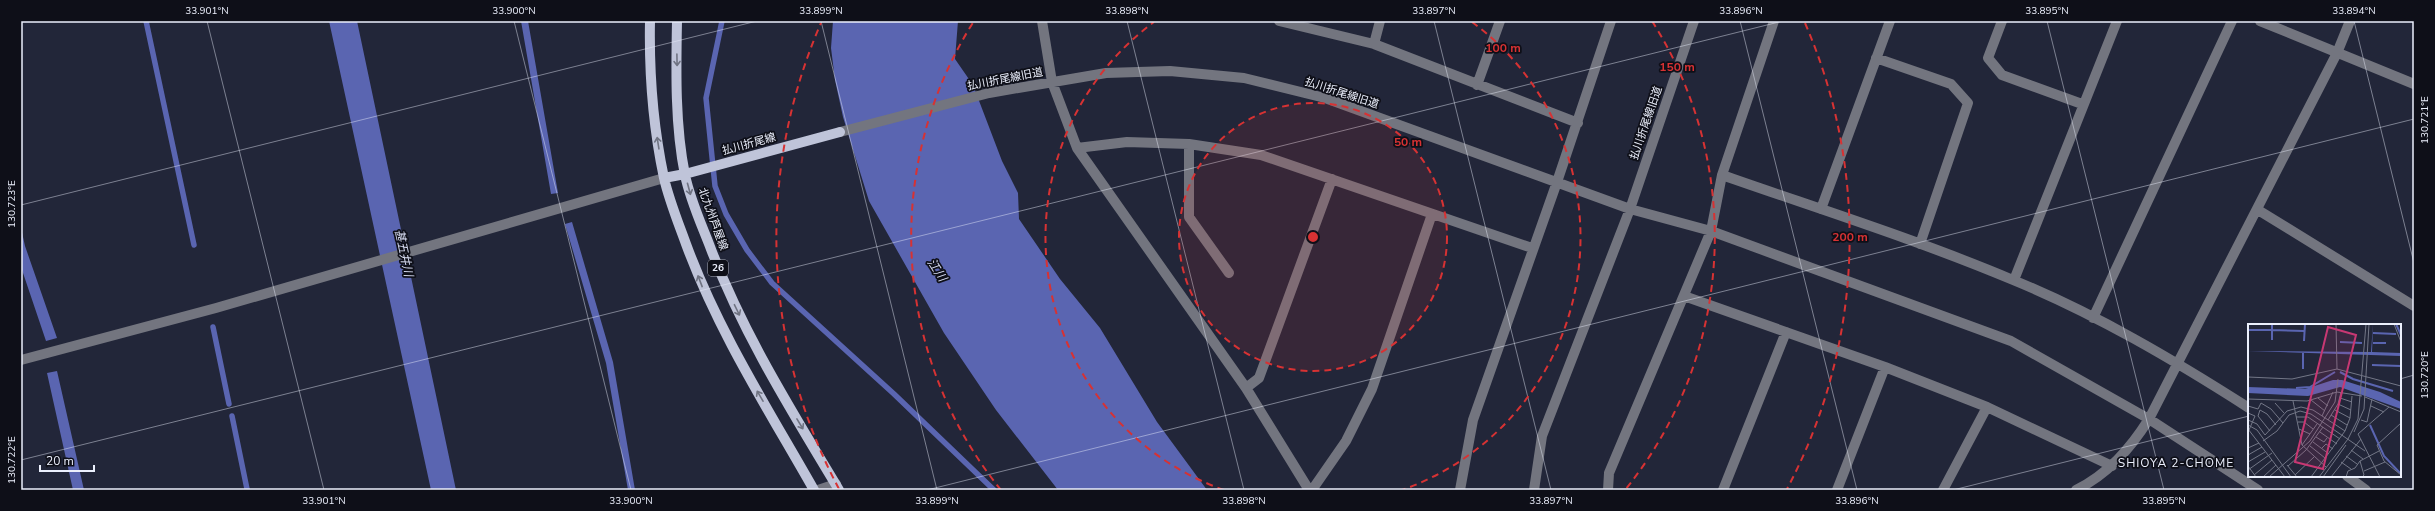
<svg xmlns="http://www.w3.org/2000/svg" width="2435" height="511" font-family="'Nunito Sans','Noto Sans JP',sans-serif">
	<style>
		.water { fill: #5a65b1 }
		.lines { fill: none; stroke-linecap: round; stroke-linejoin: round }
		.stream { stroke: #5a65b1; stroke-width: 5.5 }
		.minor { stroke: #73757f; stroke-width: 10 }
		.major { stroke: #bfc4d9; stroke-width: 10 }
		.oneway { stroke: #6f7382 }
		.ticks { fill: none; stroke: #ecf0fd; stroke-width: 1; stroke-opacity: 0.45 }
		.ring { fill: none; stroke: #d73233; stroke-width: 2; stroke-dasharray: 7 5 }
		.labels { text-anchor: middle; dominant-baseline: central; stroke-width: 3.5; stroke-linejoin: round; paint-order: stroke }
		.shield { fill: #0e0f18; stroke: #a9acb8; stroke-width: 1 }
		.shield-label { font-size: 10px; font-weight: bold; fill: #ecf0fd }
		.street-label { font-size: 11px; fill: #ecf0fd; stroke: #0e0f18 }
		.water-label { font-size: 12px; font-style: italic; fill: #dadff5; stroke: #0e0f18 }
		.neighbourhood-label { font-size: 12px; letter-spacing: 1px; fill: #ecf0fd; stroke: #0e0f18 }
		.inset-river { fill: none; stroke: #5a65b1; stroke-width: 2 }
		.inset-road { fill: none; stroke: #737787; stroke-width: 1 }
		.view { fill: #c83873; fill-opacity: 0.15; stroke: #c83873; stroke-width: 2 }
		.inset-edge { fill: none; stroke: #ecf0fd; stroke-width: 2 }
		.centre { fill: #d73233; stroke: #0e0f18; stroke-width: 2 }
		.ring-label { font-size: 12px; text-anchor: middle; font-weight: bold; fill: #d73233; stroke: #0e0f18; stroke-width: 3.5; stroke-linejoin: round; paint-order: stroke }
		.neatline { fill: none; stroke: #ecf0fd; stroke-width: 1.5 }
		.ticks-label { font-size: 10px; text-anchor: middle; fill: #ecf0fd }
	</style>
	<rect width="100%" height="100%" fill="#222639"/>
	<path class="water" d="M329 21H357L456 490H431Z
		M521 21H528L558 193 551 194Z
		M833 21H958L955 59 973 85 1002 161 1018 193 1019 219 1060 279 1100 328 1157 422 1207 490H1058L996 410 944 333 869 201 843 117 835 80 831 48Z
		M572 222 613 362 635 490H628L606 363 565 224Z
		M21 228 25 246 57 338 46 341 21 267Z
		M57 371 84 490H73L47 373Z"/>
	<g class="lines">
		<path class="stream" d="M146 21 194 245
			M722 21 706 98 715 186 726 214 747 250 772 283 894 394 994 490
			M213 327 229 404
			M232 416 247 489"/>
		<path class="minor" d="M1042 21 1052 82 1077 148 1246 388 1309 490
			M1279 21 1374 44 1578 123
			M2002 21 1988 58 2002 75 2082 104
			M2260 21 2414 84
			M1374 44 1380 21
			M1876 58 1951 84 1968 103 1920 244
			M1477 85 1500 21
			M840 132 989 93 1106 73 1170 71 1244 78 1325 98 1630 209 1711 231 2011 341 2149 419 2258 490
			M1189 144V217L1229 273
			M1077 148 1127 142 1189 144 1261 155 1532 248
			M1722 175C1819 209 1918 240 2013 280 2096 314 2174 360 2249 408
			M1821 209 1890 21
			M2258 210 2414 306
			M2014 280 2117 21
			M1684 296 1885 367 1987 407 2112 466
			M2093 318 2232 21
			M21 360 216 308 664 178
			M1246 388 1259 378 1332 179
			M2347 476 2366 490
			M818 490 836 484
			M1312 490 1346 441 1372 389 1432 214
			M1460 490 1473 420 1557 182 1611 21
			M1534 490 1542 436 1630 209 1694 21
			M1608 490 1609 473 1711 231 1722 175 1774 21
			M1723 490 1786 332
			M1837 490 1885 367
			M1943 490 1987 407
			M2076 490C2108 474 2130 449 2149 419L2337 53 2350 21"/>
		<path class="major" d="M650 21C649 73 653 126 664 178 669 200 678 222 686 244 718 331 768 409 814 490
			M677 21C676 71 675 126 685 175 690 199 700 221 709 244 742 332 791 410 839 490
			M664 178 685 174 840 132"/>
	</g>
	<defs><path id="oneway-shaft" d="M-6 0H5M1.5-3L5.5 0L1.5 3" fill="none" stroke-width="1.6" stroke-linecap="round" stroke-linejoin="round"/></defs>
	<g class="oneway">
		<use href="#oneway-shaft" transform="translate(677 60) rotate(89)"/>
		<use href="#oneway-shaft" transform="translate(658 143) rotate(-99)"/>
		<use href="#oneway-shaft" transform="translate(689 189) rotate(75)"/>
		<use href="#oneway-shaft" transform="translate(700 281) rotate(-111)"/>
		<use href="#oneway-shaft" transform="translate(737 310) rotate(64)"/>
		<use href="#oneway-shaft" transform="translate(760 396) rotate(-120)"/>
		<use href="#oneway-shaft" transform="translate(800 424) rotate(59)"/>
	</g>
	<path class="ticks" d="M207 21 324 490M514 21 631 490M821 21 937 490M1127 21 1244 490M1434 21 1551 490M1740 21 1857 490M2047 21 2164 490M2354 21 2414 263M21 205 757 21M2400 379 2414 375M21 460 1783 21M927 490 2414 119M1953 490 2249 416"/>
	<circle cx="1313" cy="237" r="134" fill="#d73233" fill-opacity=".12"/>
	<g class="ring">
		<circle cx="1313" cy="237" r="134"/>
		<path d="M1224 490A268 268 0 0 1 1154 22M1472 22A268 268 0 0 1 1402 490"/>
		<path d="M1001 490A402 402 0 0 1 974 21M1652 21A402 402 0 0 1 1625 490"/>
		<path d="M839 489A537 537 0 0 1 821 23M1805 23A537 537 0 0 1 1787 489"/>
	</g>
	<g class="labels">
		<rect class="shield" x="708" y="260" width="20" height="16" rx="3"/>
		<g class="shield-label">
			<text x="718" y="268">26</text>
		</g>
		<g class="street-label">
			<text transform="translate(1005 79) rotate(-11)">払川折尾線旧道</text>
			<text transform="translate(1342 93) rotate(18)">払川折尾線旧道</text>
			<text transform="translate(1646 123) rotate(-71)">払川折尾線旧道</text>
			<text transform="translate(749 144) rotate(-15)">払川折尾線</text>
			<text transform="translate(713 219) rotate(70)">北九州芦屋線</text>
		</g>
		<g class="water-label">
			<text transform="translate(404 253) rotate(78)">甚五井川</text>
			<text transform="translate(937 270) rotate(57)">江川</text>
		</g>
		<g class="neighbourhood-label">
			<text x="2176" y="463">SHIOYA 2-CHOME</text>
		</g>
	</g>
	<g transform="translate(2248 324)">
		<rect width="153" height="153" fill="#222639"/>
		<path d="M125 0 124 28 153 29V32L0 27 123 28ZM85 56H94L132 68 153 78V85L92 63 60 72 0 69V63L57 65Z" fill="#5a65b1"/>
		<path class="inset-river" d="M148 0 153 11M0 6H23M24 6 56 7M125 9 148 10M24 16V0M56 17 57 0M92 18 114 19M125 19H138M124 41 153 42M55 45V29M92 48 105 55 145 67M48 64 62 63 87 48M122 101 136 132 152 149"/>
		<path class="inset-road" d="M88 0 89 45M146 0 153 18M0 53 44 55 89 45 153 62M117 73 153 88M70 74 80 82M92 74 104 78M0 75 59 77 89 68 114 72M63 76 77 87M45 77 54 121 78 143M13 79 23 85 35 99M27 79 36 89M90 80 103 86M0 82 10 85 13 79M123 82 136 88M87 86 102 94M0 89 7 92 1 106M83 91 99 101M74 92 85 68M48 93H60L92 115M0 96 9 100 17 111 39 87 53 83 65 86 97 107M80 96 90 80 93 68M113 96 119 98 124 75M50 98H56L65 105M153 99 129 121 136 137 153 151M0 101 9 106 43 153M0 105 37 153M51 105 62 110M22 107 10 92 12 86 19 90 28 101M72 108 89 120M106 108 116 85 121 0M110 110 141 83M110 110 132 153M68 113 76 118 79 114M15 117 29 107 41 91 52 87 63 90 117 127M65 118 81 130M54 121 69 100M62 122 77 134M0 124 11 119M74 124 78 120 85 125M103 126 115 135M0 131 14 123M98 132 109 140M112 137 116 151 114 153M0 138 17 128M93 138 103 145M39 141 49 153M0 142 8 153M40 142 58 126 75 103M0 146 24 129M116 147 137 138M6 151 24 136M47 151 66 133M15 153 28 141M21 153 62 117 87 78 90 55M63 153 97 107 102 94 104 72M71 153 100 115 110 95 118 0M75 153 98 121M83 153 113 115M98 153 100 147 107 144 112 137 131 127"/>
		<path class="view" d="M80 3 108 11 75 145 47 138Z"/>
		<rect width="153" height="153" class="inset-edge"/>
	</g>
	<circle cx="1313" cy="237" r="6" class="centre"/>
	<g class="ring-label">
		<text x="1503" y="52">100 m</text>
		<text x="1677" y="71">150 m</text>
		<text x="1408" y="146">50 m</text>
		<text x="1850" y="241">200 m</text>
	</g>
	<rect width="2435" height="511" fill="none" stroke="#0e0f18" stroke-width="44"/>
	<path d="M40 465v6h54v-6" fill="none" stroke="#ecf0fd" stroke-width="2"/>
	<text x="46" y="465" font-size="12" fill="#ecf0fd" stroke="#0e0f18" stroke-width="3" paint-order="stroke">20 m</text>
	<rect x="22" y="22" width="2391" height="467" class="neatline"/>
	<g class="ticks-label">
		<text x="207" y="14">33.901°N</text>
		<text x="514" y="14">33.900°N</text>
		<text x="821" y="14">33.899°N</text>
		<text x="1127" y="14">33.898°N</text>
		<text x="1434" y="14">33.897°N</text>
		<text x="1741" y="14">33.896°N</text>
		<text x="2047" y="14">33.895°N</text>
		<text x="2354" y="14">33.894°N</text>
		<text transform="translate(2424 120) rotate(-90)" y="4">130.721°E</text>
		<text transform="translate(11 204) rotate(-90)" y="4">130.723°E</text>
		<text transform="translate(2424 375) rotate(-90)" y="4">130.720°E</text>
		<text transform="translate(11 460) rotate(-90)" y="4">130.722°E</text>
		<text x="324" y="504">33.901°N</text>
		<text x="631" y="504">33.900°N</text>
		<text x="937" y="504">33.899°N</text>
		<text x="1244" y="504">33.898°N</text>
		<text x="1551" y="504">33.897°N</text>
		<text x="1857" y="504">33.896°N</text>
		<text x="2164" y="504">33.895°N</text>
	</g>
</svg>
